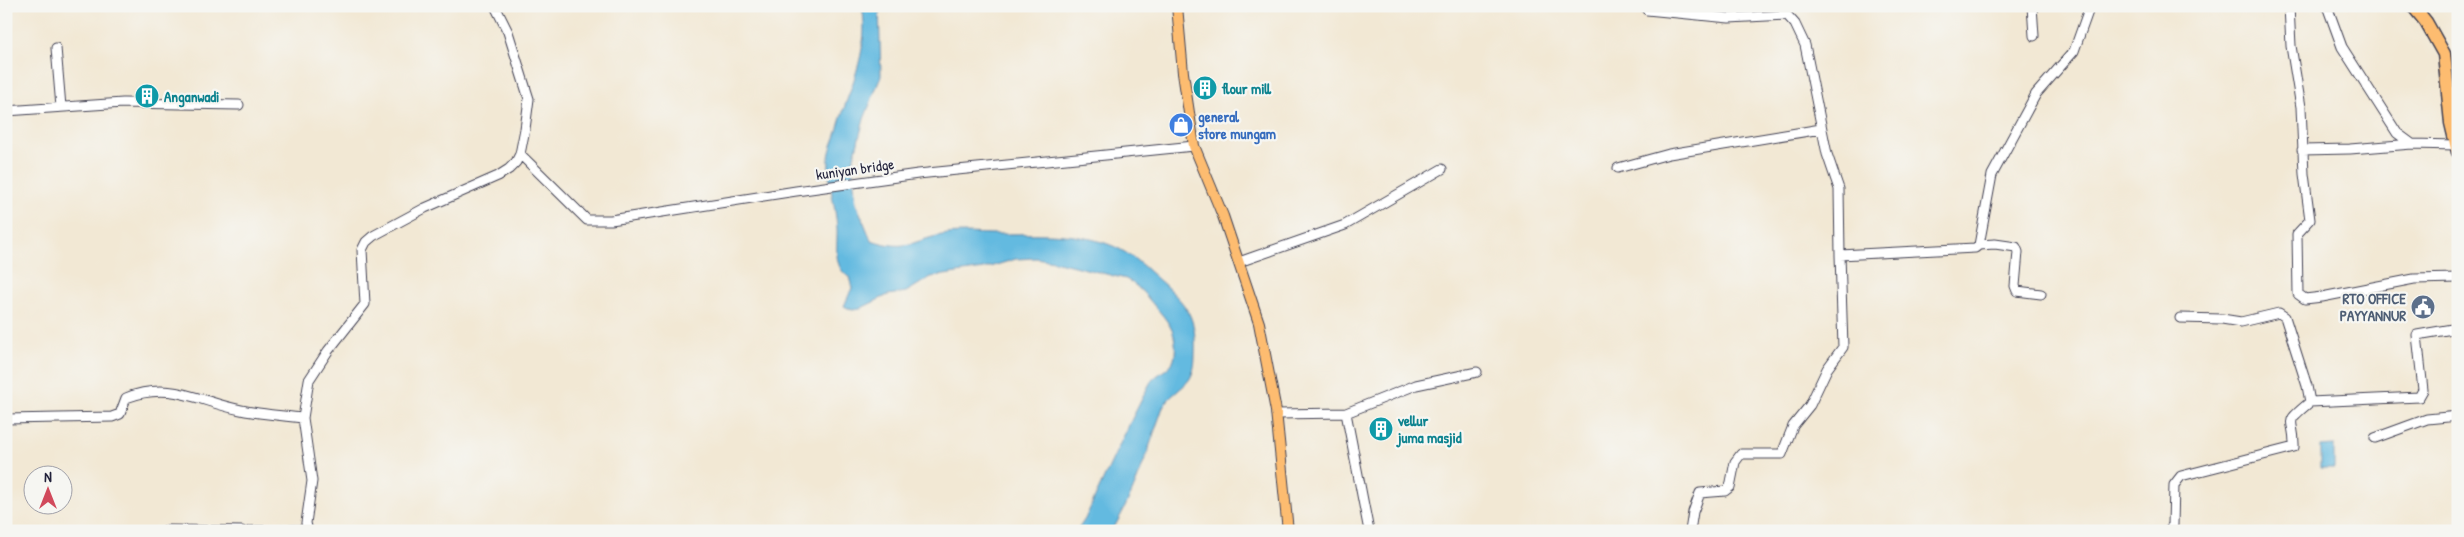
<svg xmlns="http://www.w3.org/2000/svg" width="2464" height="537" font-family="'Patrick Hand',sans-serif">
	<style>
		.water { fill: #63bae0; stroke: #426e8e }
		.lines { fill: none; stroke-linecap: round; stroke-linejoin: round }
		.minor-casing { stroke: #414052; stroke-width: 11 }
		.major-casing { stroke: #414052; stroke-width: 12 }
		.highway-casing { stroke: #414052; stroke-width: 15 }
		.minor { stroke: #fff; stroke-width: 9 }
		.major { stroke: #fdbc6f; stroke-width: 10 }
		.highway { stroke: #fdbc6f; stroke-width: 12 }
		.labels { text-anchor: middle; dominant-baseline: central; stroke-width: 4.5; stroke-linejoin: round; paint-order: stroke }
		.culture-label { font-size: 15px; font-weight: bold; fill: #0d838f; stroke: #f6f6f2; text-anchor: start }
		.shop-label { font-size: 15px; font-weight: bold; fill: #366cbe; stroke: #f6f6f2; text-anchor: start }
		.street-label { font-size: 15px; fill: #22223b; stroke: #f6f6f2 }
		.service-label { font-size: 15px; font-weight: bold; fill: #4e5e75; stroke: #f6f6f2; text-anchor: end }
	</style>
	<rect width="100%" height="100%" fill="#f6f6f2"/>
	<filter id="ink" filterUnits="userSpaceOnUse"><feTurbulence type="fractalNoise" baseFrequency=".02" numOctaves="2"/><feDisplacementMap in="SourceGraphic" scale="10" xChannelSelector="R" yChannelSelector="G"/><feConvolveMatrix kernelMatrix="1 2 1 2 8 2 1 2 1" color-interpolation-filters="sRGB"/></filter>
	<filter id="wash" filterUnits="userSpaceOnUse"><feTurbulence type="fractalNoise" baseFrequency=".0096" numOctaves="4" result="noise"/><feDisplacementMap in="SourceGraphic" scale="20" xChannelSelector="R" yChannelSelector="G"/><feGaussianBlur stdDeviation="1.12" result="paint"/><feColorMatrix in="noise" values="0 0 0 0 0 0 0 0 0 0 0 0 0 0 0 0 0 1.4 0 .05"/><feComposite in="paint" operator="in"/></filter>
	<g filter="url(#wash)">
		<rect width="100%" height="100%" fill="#f2e8d4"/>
		<path class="water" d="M862 6H879L881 76 864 119 852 165 856 203 871 240C910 253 912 239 948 234 964 232 981 234 997 234 1035 234 1077 231 1113 246 1132 254 1144 267 1159 280 1186 304 1197 315 1195 354 1195 362 1194 373 1189 380 1181 390 1170 395 1163 407 1147 452 1137 489 1112 531H1077L1085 519C1106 474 1126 429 1149 385 1155 372 1174 370 1175 355 1177 335 1171 325 1159 311 1147 298 1142 288 1126 279L1054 261 1036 258 1016 259 983 269 931 277 906 292 888 295 859 309 852 310 844 306 852 288 849 277C832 267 838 245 837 228 836 206 827 182 829 160 829 152 833 143 836 135 847 91 871 53 862 6Z
			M2334 445V468H2320V446Z"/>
	</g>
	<g filter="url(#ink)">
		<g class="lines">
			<defs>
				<path id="minor" d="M2032 6 2034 36
					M2289 6 2291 46 2301 107 2304 174 2310 220 2297 234 2298 294 2305 299 2322 297 2414 279 2458 278
					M2327 6 2342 47 2397 133 2412 144 2456 145
					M1647 10 1729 18 1787 15 1795 24 1805 45 1827 154 1839 189 1840 255 1975 248 1979 245 1992 175 2036 94 2074 51 2090 6
					M56 48 61 107
					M6 111 123 103 239 105
					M2302 150 2350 149 2412 144
					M520 154 587 220H611L796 191 918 174 1194 146
					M1618 168 1669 154 1821 129
					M1979 245 1995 244 2016 247 2018 252 2015 286 2017 291 2041 294
					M1239 262 1345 225 1442 169
					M2180 318 2222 319 2241 322 2279 313 2285 317 2307 386 2310 402 2419 397 2423 390 2417 335 2458 328
					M1346 413 1416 385 1477 372
					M1276 414 1346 413 1369 531
					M303 418 312 481 306 523 308 531
					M6 419 112 417 120 414 126 398C171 380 199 402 241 410 261 414 282 416 303 418L309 380 328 351 365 304 362 250 366 242 373 236 425 208 498 176 509 169 516 162 520 154 525 129 529 99 508 32 495 6
					M2375 438 2427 419 2458 416
					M167 530 242 531
					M250 531 307 530
					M1690 531 1693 512 1700 493 1725 491 1730 487 1735 462 1741 454H1782L1793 426 1810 405 1827 369 1843 347 1840 255
					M2168 531 2173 525 2174 485 2181 476 2294 447C2295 416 2281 426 2310 402"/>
				<path id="major" d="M1177 6 1183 73 1194 146 1223 216 1259 323 1276 411 1288 531"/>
				<path id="highway" d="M2413 6 2426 22 2444 54 2451 123 2458 152"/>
			</defs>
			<use href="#minor" class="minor-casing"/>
			<use href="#major" class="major-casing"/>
			<use href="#highway" class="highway-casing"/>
			<use href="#minor" class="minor"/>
			<use href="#major" class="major"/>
			<use href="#highway" class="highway"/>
		</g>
	</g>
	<defs>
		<symbol id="building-disc" viewBox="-11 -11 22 22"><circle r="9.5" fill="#0f9aa8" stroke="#f6f6f2"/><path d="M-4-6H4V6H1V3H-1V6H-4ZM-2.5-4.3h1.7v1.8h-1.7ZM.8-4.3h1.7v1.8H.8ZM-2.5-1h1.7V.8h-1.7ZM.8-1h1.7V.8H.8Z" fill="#fff"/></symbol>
		<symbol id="shop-disc" viewBox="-11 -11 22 22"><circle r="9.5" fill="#3f7fe0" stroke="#f6f6f2"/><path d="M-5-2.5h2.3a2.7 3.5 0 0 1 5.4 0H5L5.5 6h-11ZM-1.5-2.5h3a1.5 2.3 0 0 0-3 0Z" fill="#fff"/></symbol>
		<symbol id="civic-disc" viewBox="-11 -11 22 22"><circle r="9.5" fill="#5c6f8a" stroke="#f6f6f2"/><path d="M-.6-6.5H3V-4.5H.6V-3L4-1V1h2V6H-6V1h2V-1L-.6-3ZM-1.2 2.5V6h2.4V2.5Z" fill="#fff"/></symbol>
	</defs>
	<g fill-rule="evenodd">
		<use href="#building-disc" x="1191" y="74" width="28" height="28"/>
		<use href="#building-disc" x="133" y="82" width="28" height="28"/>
		<use href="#shop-disc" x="1167" y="111" width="28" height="28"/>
		<use href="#civic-disc" x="2409" y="293" width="28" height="28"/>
		<use href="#building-disc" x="1367" y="415" width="28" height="28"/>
	</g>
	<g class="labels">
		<g class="culture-label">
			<text x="1222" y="88">flour mill</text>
			<text x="164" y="96">Anganwadi</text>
			<text x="1398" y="420">vellur<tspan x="1398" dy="17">juma masjid</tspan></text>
		</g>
		<g class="shop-label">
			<text x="1198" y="116">general<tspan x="1198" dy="17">store mungam</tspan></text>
		</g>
		<g class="street-label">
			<text transform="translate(855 169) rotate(-8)">kuniyan bridge</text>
		</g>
		<g class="service-label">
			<text x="2406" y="298">RTO OFFICE<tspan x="2406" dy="17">PAYYANNUR</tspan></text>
		</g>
	</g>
	<rect width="2464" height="537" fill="none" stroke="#f6f6f2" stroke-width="25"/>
	<g transform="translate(48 490)"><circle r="24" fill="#f6f6f2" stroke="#a1a1a9"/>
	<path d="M0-4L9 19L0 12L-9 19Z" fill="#d1495b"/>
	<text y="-8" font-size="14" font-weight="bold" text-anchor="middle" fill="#22223b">N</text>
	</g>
</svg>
